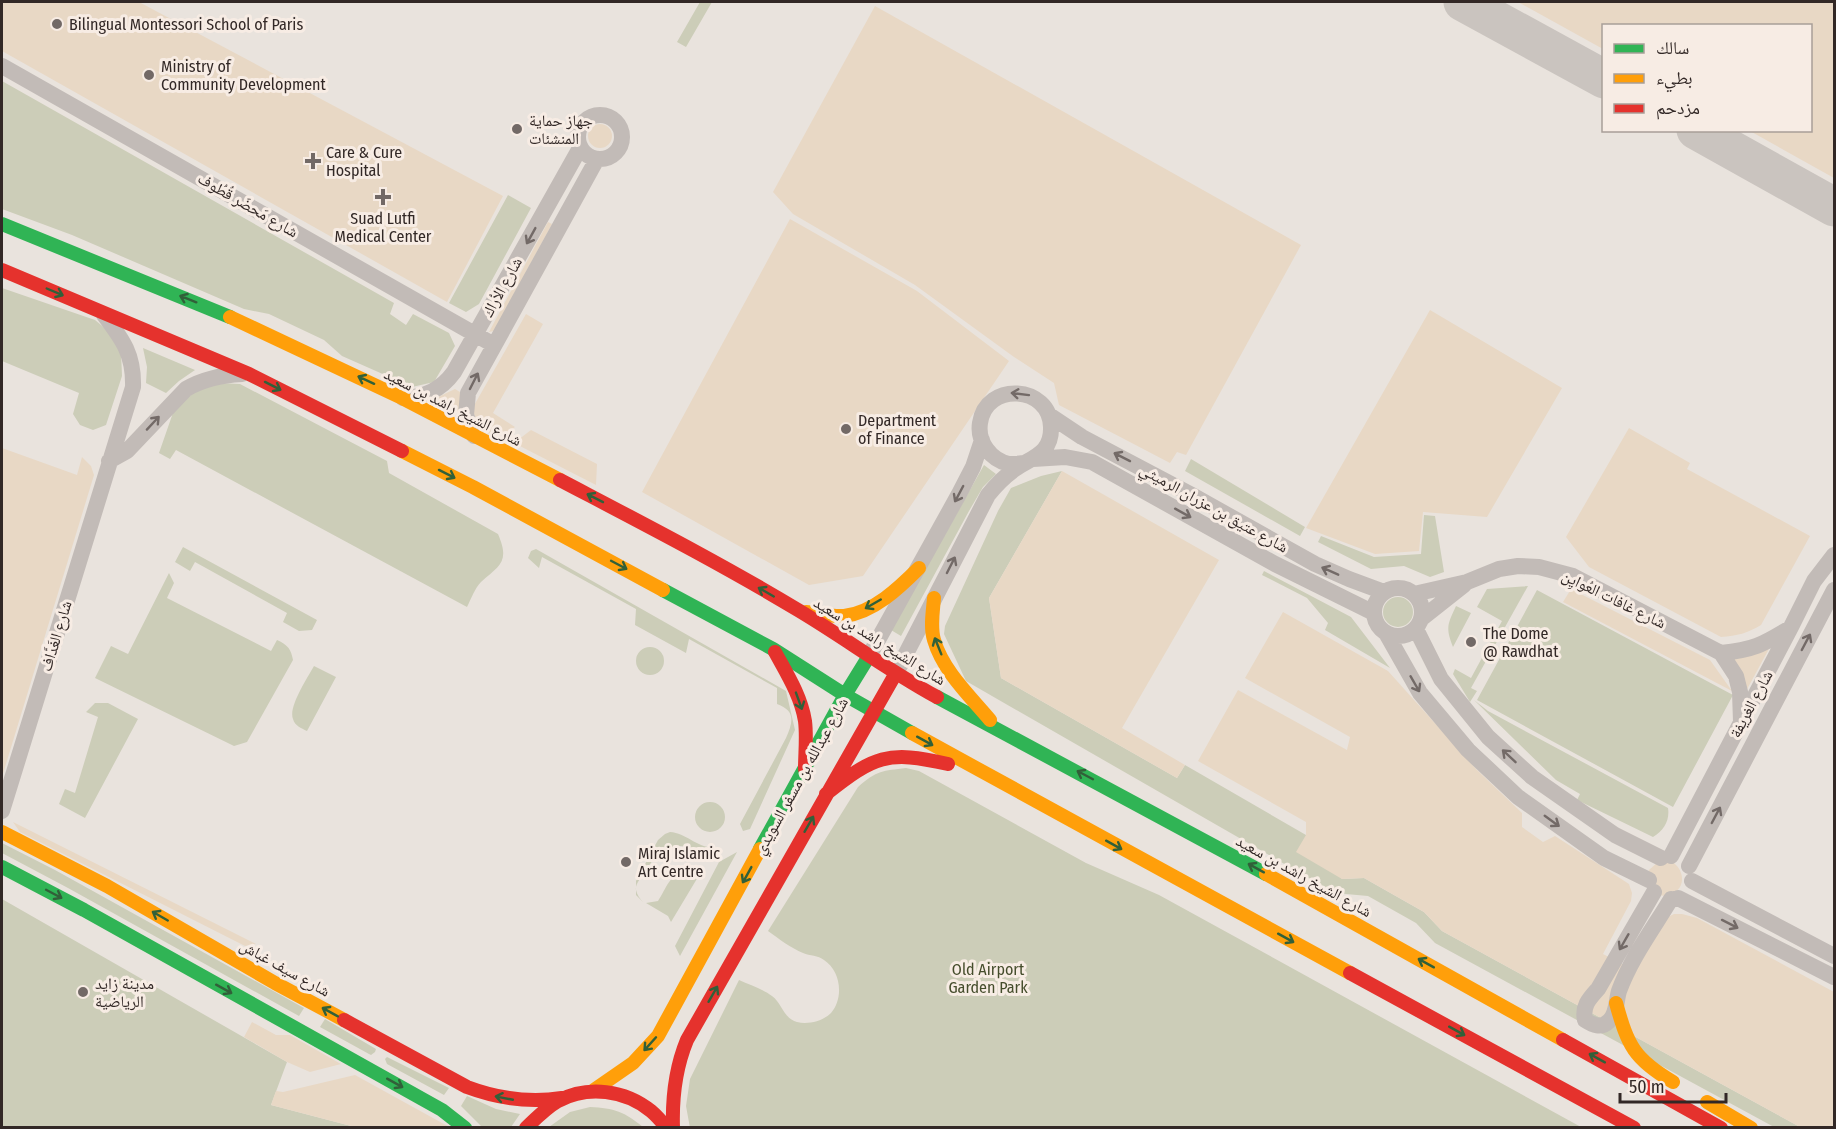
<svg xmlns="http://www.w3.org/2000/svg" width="1836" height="1129" font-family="'Fira Sans Condensed','Noto Naskh Arabic',sans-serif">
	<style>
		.green { fill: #cccdb8 }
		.sand { fill: #e8d8c5 }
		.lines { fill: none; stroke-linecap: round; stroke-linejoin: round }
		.taxiway { stroke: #cac4bf; stroke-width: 39 }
		.street { stroke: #c2bbb7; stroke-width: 16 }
		.fast { stroke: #30b455; stroke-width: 14 }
		.slow { stroke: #ff9f0a; stroke-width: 14 }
		.jam { stroke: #e5322d; stroke-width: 14 }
		.oneway { stroke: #736a67 }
		.oneway2 { stroke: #316039 }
		.poi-dot { fill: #726966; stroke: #f7ece4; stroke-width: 2 }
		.labels { text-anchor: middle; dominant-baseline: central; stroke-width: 6; stroke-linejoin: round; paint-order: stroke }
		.poi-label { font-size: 16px; fill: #322826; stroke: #f7ece4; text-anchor: start }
		.street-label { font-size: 16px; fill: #322826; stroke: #f7ece4 }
		.park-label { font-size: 16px; fill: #454d2c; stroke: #f7ece4 }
	</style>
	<rect width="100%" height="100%" fill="#e9e3dd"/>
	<path class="green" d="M700 2H712L686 47 677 42Z
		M2 81 394 303 390 314 406 325 413 314 449 333 455 346 434 382 412 387 342 356 324 340 269 314 244 309 72 235 2 209Z
		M508 195 531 208 479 304 466 312 449 303Z
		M2 288 95 320 112 334 121 352 122 376 106 425 93 430 80 425 73 414 79 393 2 361Z
		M143 348 195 370 179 381 166 393 146 383 147 367Z
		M220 383 240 384 387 461 389 473 498 534C510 562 500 565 481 582 475 588 471 599 467 607L176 450 170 459 159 453 175 407 200 388Z
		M1191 459 1305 527 1300 536 1185 471Z
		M984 465 996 474 983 487 969 511 901 636 891 630Z
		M1062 471 989 598 1001 678 1177 778 1185 765 1306 835 1342 879 1364 878 1424 912 1442 931 1800 1127H1774L1435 943 1416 923 1368 896 1335 893 966 681 944 634 945 626 998 511 1011 488 1041 476Z
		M1424 515 1435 516 1444 572 1430 577 1404 566 1371 569 1318 542 1321 536 1374 557 1421 554Z
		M183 547 317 620 312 630 299 631 283 622 287 613 195 562 190 571 175 562Z
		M536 549 786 691 795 730 750 829 743 831 740 824 786 738C793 722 796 711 777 704V688L689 639 686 653 635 625 636 609 542 557 539 568 528 558 531 551Z
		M1264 571 1351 617 1390 668 1325 630 1328 623 1307 598 1262 575Z
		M169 573 174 583 167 598 271 651 277 640C288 645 291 649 293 660L247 742 234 746 95 678 111 646 128 654Z
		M1528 586 1471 688 1477 691 1470 702 1453 674 1455 669 1471 678 1502 621 1477 607 1487 589Z
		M1537 590 1733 695 1673 807 1477 700Z
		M1383 612a15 15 0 1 1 30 0a15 15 0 1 1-30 0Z
		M1456 606 1471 613 1453 647C1445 627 1448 624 1456 606Z
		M636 661a14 14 0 1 1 28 0a14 14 0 1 1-28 0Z
		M314 666 336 677 307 731C301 728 295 726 293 719 288 707 308 677 314 666Z
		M1474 700 1488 711 1668 808C1670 820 1664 831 1653 837L1577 800 1580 794 1556 780Z
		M95 703H108L138 719 85 818 59 804 65 789 75 793 98 717 86 712Z
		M906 768 919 771 1086 863 1159 895 1581 1127 690 1128 686 1106 690 1079 739 980C750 985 763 989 772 996 782 1003 783 1018 797 1022 808 1025 823 1021 831 1013 844 998 841 971 824 960 818 955 810 956 803 953 791 948 779 939 768 931L858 787C877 770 883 771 906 768Z
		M695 817a15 15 0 1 1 30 0a15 15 0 1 1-30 0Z
		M670 832C686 833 696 847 714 848L709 855 705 856C678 836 659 848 644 873 641 878 635 884 636 890 637 895 640 899 643 902L636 895V881L658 840 665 834Z
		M2 843 55 870 304 1008 299 1016 68 888 2 853Z
		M737 852 680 956 675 946 719 862Z
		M691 868 698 871V877L671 922 668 916 646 903 658 901C667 888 670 871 688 873Z
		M2 899 287 1062 271 1105 355 1127H2Z
		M325 1019 376 1049 375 1052 371 1055 369 1054 320 1027Z
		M387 1057 449 1088 444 1095 387 1064 385 1059Z
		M467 1096 496 1109 520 1114 511 1127H482L461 1106Z
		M590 1107C614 1108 625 1112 643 1127H549L570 1112Z"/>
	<path class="sand" d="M2 2H139L503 196 447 302 2 51Z
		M1518 2H1834V178L1750 131 1810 130V26H1604L1603 49Z
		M875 6 1301 245 1186 455 1177 452 1170 463 1059 405 1054 383 1014 357 915 285 793 214 773 192Z
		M588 136a12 12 0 1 1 24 0a12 12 0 1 1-24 0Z
		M790 219 917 291 1009 361 863 576 809 585 642 492Z
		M548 222 552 224 494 331 489 332Z
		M1430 310 1562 388 1487 517 1423 512 1419 551 1375 554 1306 528Z
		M526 314 543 324 493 413 515 427C501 438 494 437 480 429L472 409Z
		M455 389 460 392V413L434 399Z
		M1629 428 1690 463 1687 469 1810 536 1761 625C1748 633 1737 636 1721 637L1589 567 1566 537Z
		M531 430 597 464 596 485 514 443Z
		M2 448 77 475 82 457 91 466 94 475 2 777Z
		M1062 471 1219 560 1122 728 1185 765 1177 778 1001 678 989 598Z
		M1571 589 1710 660 1732 691 1563 602Z
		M1283 612 1388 671 1477 770 1522 813V827L1543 842 1555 836 1629 884 1632 893 1631 901 1603 954 1636 971 1664 919 1674 914H1682L1697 918 1834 992V1127H1800L1442 931 1424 912 1364 878 1342 879 1296 852 1306 835V822L1198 761 1238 690 1347 750 1350 737 1245 678Z
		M1771 645 1745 693 1727 659Z
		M13 822 256 944 245 946 20 832Z
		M1658 862 1674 863C1691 878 1679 900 1658 895L1647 875 1649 870Z
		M252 1022 276 1035H290L341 1064 310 1072 287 1062 244 1037Z
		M355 1075 442 1123 450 1127H355L271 1105 276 1091 283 1092Z"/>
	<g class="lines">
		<path class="taxiway" d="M1463 2 1604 79
			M1696 130 1834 207"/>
		<path class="street" d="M2 66 494 345
			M578 137a22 22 0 1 1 44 0a22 22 0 1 1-44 0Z
			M403 398C425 397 441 390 454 372L580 148
			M1049 415 1082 437 1190 494 1315 564 1349 579 1384 592
			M474 436 466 415 468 393 597 159
			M1033 459 1065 457 1092 462 1275 564 1374 613
			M109 461 127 451 186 389C203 379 222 375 242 374
			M1374 612a24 24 0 1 1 48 0a24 24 0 1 1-48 0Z
			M1414 594 1467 582 1499 569 1518 566 1539 567 1573 576 1721 653 1736 676 1740 692 1741 722
			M1421 619 1464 585
			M1416 629 1441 679 1488 737 1532 777 1615 835 1661 858
			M1386 633 1420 693 1468 750 1518 797 1604 858 1649 880
			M1721 653C1753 650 1762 645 1790 628
			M869 656 959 494 973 467 982 440
			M896 673 988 495C996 485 1005 476 1015 469 1032 457 1052 454 1051 427 1050 385 986 381 980 423 977 442 991 460 1009 464 1014 464 1019 464 1023 463
			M2 811 133 387C134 355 123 340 104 315
			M1671 856 1791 627 1814 581 1834 555
			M1689 866 1834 590
			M1692 881 1834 956
			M1654 892 1598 989C1589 999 1582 1006 1585 1020 1593 1025 1601 1029 1609 1021 1617 1014 1616 1001 1619 991 1631 958 1653 929 1671 899
			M1678 898 1834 977"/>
		<path class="fast" d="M2 224 230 317
			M663 590 773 649 845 695 912 733
			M937 697 1266 874
			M760 849 845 695 869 656
			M2 867 84 910 442 1110 465 1128"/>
		<path class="slow" d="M230 317 402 398 560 480
			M402 451 473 487 663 590
			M934 598C933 611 930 627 934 640 943 671 970 696 990 720
			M806 612C818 613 831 617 844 616 873 613 899 588 919 568
			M912 733 1350 973
			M2 832 107 886 275 983 344 1020
			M1266 874 1563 1040
			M1616 1003C1628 1046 1634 1059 1673 1082
			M594 1090 633 1063 658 1036 760 849
			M1707 1102 1751 1128"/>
		<path class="jam" d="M2 270 249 374 402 451
			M560 480C640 522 720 563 798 610 845 638 889 671 937 697
			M775 652C787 674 801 696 805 721 807 737 805 753 805 769
			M826 794C874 756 887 750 948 764
			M1350 973 1634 1128
			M344 1020 467 1087C499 1099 529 1103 562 1098
			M1563 1040 1721 1128
			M526 1128C536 1118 546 1108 558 1101 588 1085 625 1090 651 1111 657 1116 662 1122 667 1128
			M673 1128C672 1097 675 1069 687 1040L896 673"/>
	</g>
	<defs><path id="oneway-shaft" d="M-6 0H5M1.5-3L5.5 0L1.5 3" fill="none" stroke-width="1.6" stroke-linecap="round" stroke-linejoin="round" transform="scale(1.5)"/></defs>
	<g class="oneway">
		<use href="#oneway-shaft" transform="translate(531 236) rotate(119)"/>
		<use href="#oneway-shaft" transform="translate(474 381) rotate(-63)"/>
		<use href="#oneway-shaft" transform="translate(1020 394) rotate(-173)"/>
		<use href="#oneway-shaft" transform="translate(153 423) rotate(-47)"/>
		<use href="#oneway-shaft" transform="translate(1122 457) rotate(-153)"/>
		<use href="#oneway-shaft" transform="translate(959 494) rotate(118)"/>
		<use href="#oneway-shaft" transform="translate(1183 513) rotate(29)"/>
		<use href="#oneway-shaft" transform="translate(951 565) rotate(-63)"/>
		<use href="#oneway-shaft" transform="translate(1330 571) rotate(-156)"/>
		<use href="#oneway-shaft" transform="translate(1806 642) rotate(-62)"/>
		<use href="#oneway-shaft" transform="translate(1415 684) rotate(60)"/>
		<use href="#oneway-shaft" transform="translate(1509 756) rotate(-137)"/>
		<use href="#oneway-shaft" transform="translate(1716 815) rotate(-62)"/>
		<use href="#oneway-shaft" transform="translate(1552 821) rotate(36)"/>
		<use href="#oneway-shaft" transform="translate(1730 924) rotate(27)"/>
		<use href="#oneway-shaft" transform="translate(1624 942) rotate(120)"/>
	</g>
	<g class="oneway2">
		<use href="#oneway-shaft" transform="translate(55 292) rotate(23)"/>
		<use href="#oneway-shaft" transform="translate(188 299) rotate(-158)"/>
		<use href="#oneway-shaft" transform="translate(366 380) rotate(-155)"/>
		<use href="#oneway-shaft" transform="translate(273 386) rotate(27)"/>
		<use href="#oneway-shaft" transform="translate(447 474) rotate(27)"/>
		<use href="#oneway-shaft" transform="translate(595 498) rotate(-153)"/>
		<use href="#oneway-shaft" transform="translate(619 565) rotate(28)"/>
		<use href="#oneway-shaft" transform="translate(766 592) rotate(-150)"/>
		<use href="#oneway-shaft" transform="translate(873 604) rotate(150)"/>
		<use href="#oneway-shaft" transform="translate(938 646) rotate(-112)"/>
		<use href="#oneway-shaft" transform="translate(799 701) rotate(70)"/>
		<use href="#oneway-shaft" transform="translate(925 741) rotate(29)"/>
		<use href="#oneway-shaft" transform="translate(1085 775) rotate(-152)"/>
		<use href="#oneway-shaft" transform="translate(809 824) rotate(-60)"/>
		<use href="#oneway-shaft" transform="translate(1114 845) rotate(29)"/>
		<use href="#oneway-shaft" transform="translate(1256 868) rotate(-151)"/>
		<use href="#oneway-shaft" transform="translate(747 875) rotate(119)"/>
		<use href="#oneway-shaft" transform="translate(54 894) rotate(28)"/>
		<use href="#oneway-shaft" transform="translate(160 916) rotate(-150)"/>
		<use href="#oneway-shaft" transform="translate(1286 938) rotate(29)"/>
		<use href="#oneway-shaft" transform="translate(1426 963) rotate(-151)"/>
		<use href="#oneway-shaft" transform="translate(224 989) rotate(29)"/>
		<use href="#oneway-shaft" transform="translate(713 994) rotate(-60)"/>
		<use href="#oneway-shaft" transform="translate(330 1012) rotate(-151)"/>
		<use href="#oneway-shaft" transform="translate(1457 1031) rotate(29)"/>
		<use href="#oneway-shaft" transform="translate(650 1044) rotate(132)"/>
		<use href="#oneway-shaft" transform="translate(1597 1058) rotate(-151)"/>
		<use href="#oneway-shaft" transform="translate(395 1083) rotate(29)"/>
		<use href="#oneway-shaft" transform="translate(504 1098) rotate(-169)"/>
	</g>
	<g class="poi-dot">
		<circle cx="57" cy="24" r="6"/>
		<circle cx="149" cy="75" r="6"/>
		<circle cx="517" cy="129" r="6"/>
		<path d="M310 152h6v6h6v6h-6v6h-6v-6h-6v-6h6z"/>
		<path d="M380 188h6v6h6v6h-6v6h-6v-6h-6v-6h6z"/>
		<circle cx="846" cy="429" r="6"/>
		<circle cx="1471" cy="642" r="6"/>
		<circle cx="626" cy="862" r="6"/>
		<circle cx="83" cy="992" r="6"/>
	</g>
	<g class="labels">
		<g class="poi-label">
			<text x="69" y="24">Bilingual Montessori School of Paris</text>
			<text x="161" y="66">Ministry of<tspan x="161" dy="18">Community Development</tspan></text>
			<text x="529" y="120">جهاز حماية<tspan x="529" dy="18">المنشئات</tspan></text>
			<text x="326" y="152">Care &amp; Cure<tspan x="326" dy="18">Hospital</tspan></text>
			<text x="383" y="218" text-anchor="middle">Suad Lutfi<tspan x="383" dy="18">Medical Center</tspan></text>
			<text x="858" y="420">Department<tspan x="858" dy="18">of Finance</tspan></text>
			<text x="1483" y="633">The Dome<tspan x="1483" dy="18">@ Rawdhat</tspan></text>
			<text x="638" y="853">Miraj Islamic<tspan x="638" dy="18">Art Centre</tspan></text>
			<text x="95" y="983">مدينة زايد<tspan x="95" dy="18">الرياضية</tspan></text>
		</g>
		<g class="street-label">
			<text transform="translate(248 205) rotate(30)">شارع مَحضَر قُطُوف</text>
			<text transform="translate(502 287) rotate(-61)">شارع الأراك</text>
			<text transform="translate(453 407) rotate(27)">شارع الشيخ راشد بن سعيد</text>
			<text transform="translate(1214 508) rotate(29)">شارع عتيق بن عزران الرميثي</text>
			<text transform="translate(1614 599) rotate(26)">شارع غافات العُوايِن</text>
			<text transform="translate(56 636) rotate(-73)">شارع الغَدَّاف</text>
			<text transform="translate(880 641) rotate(32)">شارع الشيخ راشد بن سعيد</text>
			<text transform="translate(1751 704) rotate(-62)">شارع الغريفة</text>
			<text transform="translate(801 776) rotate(-61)">شارع عبدالله بن مسفر السويدي</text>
			<text transform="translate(1304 876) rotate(29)">شارع الشيخ راشد بن سعيد</text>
			<text transform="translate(285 968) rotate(29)">شارع سيف غباش</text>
		</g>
		<g class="park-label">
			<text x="988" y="969">Old Airport<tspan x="988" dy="18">Garden Park</tspan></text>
		</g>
	</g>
	<rect width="1836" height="1129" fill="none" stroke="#322826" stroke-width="6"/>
	<rect x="1602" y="24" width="210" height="108" fill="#f7ece4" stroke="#a89e98" stroke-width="1.5"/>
	<rect x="1614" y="44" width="30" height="9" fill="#30b455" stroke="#a89e98" stroke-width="1.5"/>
	<text x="1656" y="54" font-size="18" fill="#322826">سالك</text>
	<rect x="1614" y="74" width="30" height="9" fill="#ff9f0a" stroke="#a89e98" stroke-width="1.5"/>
	<text x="1656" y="84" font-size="18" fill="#322826">بطيء</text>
	<rect x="1614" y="104" width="30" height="9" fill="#e5322d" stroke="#a89e98" stroke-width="1.5"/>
	<text x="1656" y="114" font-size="18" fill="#322826">مزدحم</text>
	<path d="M1620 1093v9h106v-9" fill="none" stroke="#322826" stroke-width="3"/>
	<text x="1629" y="1093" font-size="18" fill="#322826" stroke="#f7ece4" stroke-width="4.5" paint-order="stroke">50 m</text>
</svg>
